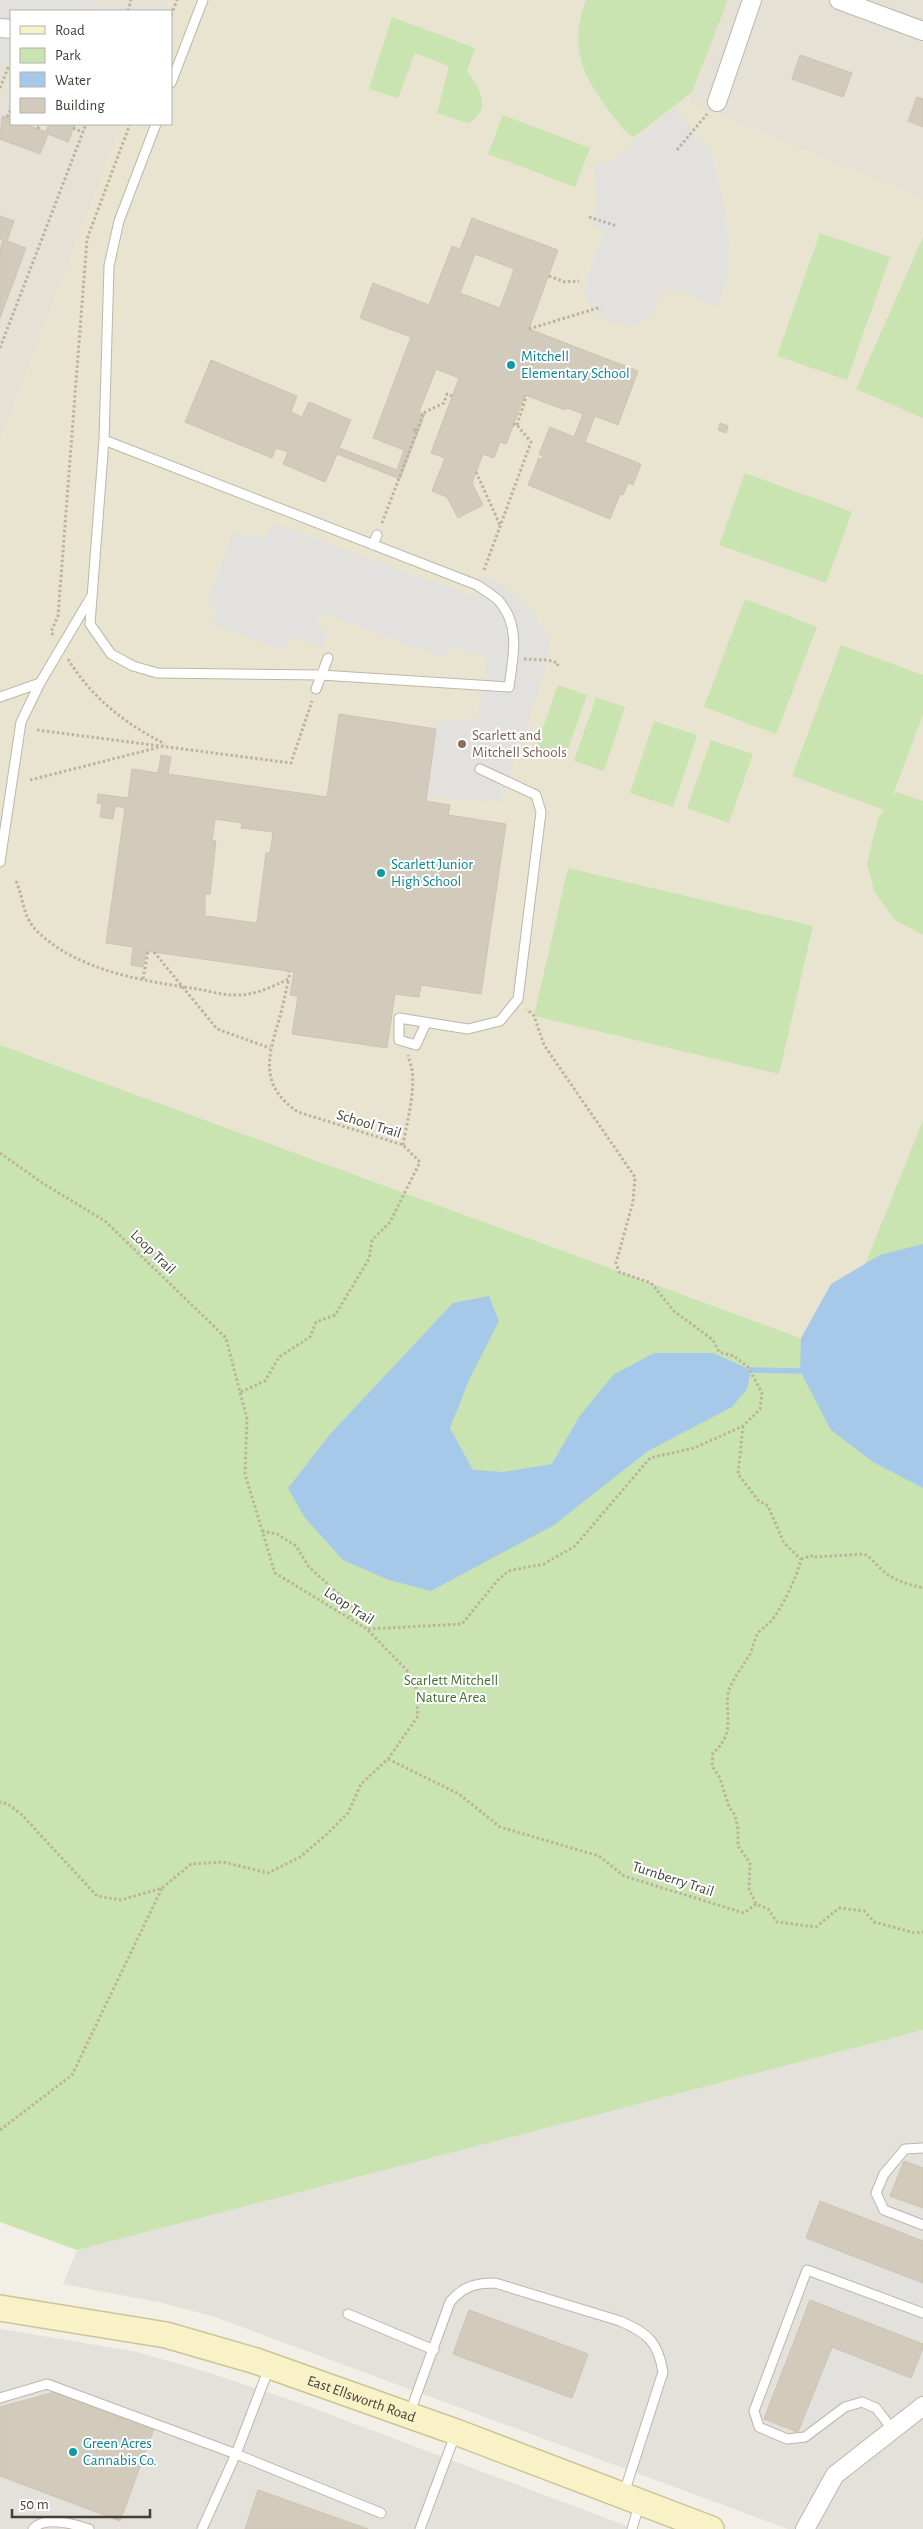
<svg xmlns="http://www.w3.org/2000/svg" width="923" height="2529" font-family="'Alegreya Sans',sans-serif">
	<style>
		.residential { fill: #e5e1d4 }
		.industrial { fill: #e4e0da }
		.education { fill: #e9e4d0 }
		.green { fill: #c9e3b1 }
		.parking { fill: #e3e1dd }
		.water { fill: #a6c9ea }
		.lines { fill: none; stroke-linecap: round; stroke-linejoin: round }
		.stream { stroke: #a6c9ea; stroke-width: 5.5 }
		.building { fill: #d2cbbc; stroke: #ccc3b0; fill-rule: evenodd }
		.lane-casing { stroke: #bcb7a9; stroke-width: 11 }
		.street-casing { stroke: #bcb7a9; stroke-width: 20 }
		.secondary-casing { stroke: #cec498; stroke-width: 28 }
		.path { stroke: #bdb39b; stroke-width: 3; stroke-dasharray: 2.5 2.5; stroke-linecap: butt }
		.lane { stroke: #fff; stroke-width: 9 }
		.street { stroke: #fff; stroke-width: 18 }
		.secondary { stroke: #faf2c7; stroke-width: 25 }
		.culture-dot { fill: #0f9aa8; stroke: #fff; stroke-width: 2 }
		.education-dot { fill: #8d6e63; stroke: #fff; stroke-width: 2 }
		.labels { text-anchor: middle; dominant-baseline: central; stroke-width: 4; stroke-linejoin: round; paint-order: stroke }
		.culture-label { font-size: 15px; fill: #0d838f; stroke: #fff; text-anchor: start }
		.education-label { font-size: 15px; fill: #785e54; stroke: #fff; text-anchor: start }
		.street-label { font-size: 15px; fill: #433f36; stroke: #fff }
		.park-label { font-size: 15px; fill: #42702e; stroke: #fff }
	</style>
	<rect width="100%" height="100%" fill="#f1efe6"/>
	<path class="residential" d="M0 0H169L165 11H11V124H122L0 442Z
		M728 0H923V199L688 103Z"/>
	<path class="industrial" d="M923 2030V2529H788L215 2317 163 2303 63 2284 77 2250Z
		M0 2329 137 2352 210 2373 299 2403 635 2529H0Z"/>
	<path class="education" d="M169 0H728L688 103 923 199V1120L831 1349 0 1045V442L122 124H171V11H165Z"/>
	<path class="green" d="M586 0H728L692 92 634 137 627 133C592 89 564 59 586 0Z
		M392 17 475 48 467 71C481 88 492 111 468 123L437 113 449 66 415 53 398 98 369 89Z
		M503 115 590 148 575 187 488 154Z
		M820 233 890 257 847 380 777 356Z
		M923 237V418L856 389Z
		M745 473 852 512 826 583 719 545Z
		M745 599 817 627 776 734 704 707Z
		M841 645 923 675V714L892 798 897 792 923 801V935L895 920 874 891 867 863 878 819 884 810 792 776Z
		M558 685 587 695 565 757 536 747Z
		M596 697 625 707 604 771 574 761Z
		M654 721 697 735 673 807 630 793Z
		M711 740 753 754 729 823 687 808Z
		M568 868 813 926 779 1074 534 1016Z
		M0 1045 831 1349 923 1120V2030L77 2250 0 2222Z"/>
	<path class="parking" d="M0 0H86L97 1 94 11H11V65H0Z
		M675 107 710 151 723 197 729 242 728 277 717 307 675 290H668L661 294 652 314 639 324 627 326 611 323 597 315 584 293 586 280 604 230 590 225 597 199 594 164 611 161Z
		M272 523 471 596 477 585 487 577 517 595 533 612 550 643 545 671 501 802 427 797 436 729 435 722 477 719 488 658 452 645 447 659 320 612 316 626 328 632 322 648 291 636 284 651 212 624 218 610 206 604 233 532 265 539Z
		M918 2145 923 2147V2168L911 2163Z
		M806 2238 923 2283V2344L785 2290Z
		M832 2347 885 2367 876 2389 854 2406 831 2432 803 2422Z"/>
	<path class="water" d="M923 1244V1488L873 1462 831 1430 800 1371 801 1338 831 1284 880 1255Z
		M489 1296 499 1321 469 1380 450 1428 473 1470 503 1472 552 1464 579 1417 613 1375 654 1353H713L751 1370 747 1389 732 1407 648 1451 554 1525 431 1591 389 1580 343 1560 305 1518 288 1488 331 1433 453 1303Z"/>
	<g class="lines">
		<path class="stream" d="M751 1370 800 1371"/>
	</g>
	<path class="building" d="M800 55 852 73 843 97 792 79Z
		M917 97 923 99V127L908 121Z
		M2 116 11 119V124H24L46 132 49 124H75L68 142 48 134 40 154 0 139Z
		M0 216 14 221 7 241 26 248 0 318V250L3 240 0 239Z
		M472 218 558 250 529 329 638 371 618 425 595 416 585 442 641 464 633 485 628 483 623 495 620 494 610 519 528 485 539 458 541 460 543 456 539 454 550 427 574 437 583 414 567 408 565 410 525 395 506 444 500 442 494 458 483 454 476 472 472 483 483 505 458 518 447 497 432 491 445 458 431 453 459 378 436 369 419 412 425 414 400 479 337 454 325 482 283 464 288 452 276 448 272 458 185 422 211 360 297 396 291 412 302 417 309 402 351 420 339 448 397 470 404 450 373 438 411 337 360 318 373 283 429 305 452 246 460 249ZM475 254 514 269 500 308 460 293Z
		M720 423 728 426 726 433 718 430Z
		M339 714 436 729 426 801 450 805 448 815 506 824 481 994 421 985 419 997 395 994 387 1048 292 1034 298 996 290 995 294 972 146 951 143 967 131 965 133 947 106 943 125 808 115 806 113 819 100 817 102 804 97 803 98 794 128 798 132 769 158 773 161 755 171 757 168 774 327 797ZM215 819 242 823 241 828 273 832 270 853H266L257 923 205 916V894H210L216 841H212Z
		M904 2161 923 2168V2208L890 2196Z
		M820 2201 923 2241V2283L806 2238Z
		M810 2300 923 2344V2348L911 2378 832 2347 798 2432 764 2419Z
		M469 2310 588 2354 572 2398 453 2354Z
		M55 2392 154 2429 120 2521 0 2476V2407Z
		M258 2490 368 2529H245Z"/>
	<g class="lines">
		<defs>
			<path id="lane" d="M171 83 203 0
				M104 440 477 585C484 590 493 595 499 601 521 626 513 658 509 687L321 675 157 673 133 666 111 654 90 624Z
				M104 440 109 266 119 221 156 124
				M373 545 377 535
				M316 689 328 658
				M0 697 40 683
				M0 862 21 722 40 683 91 597
				M426 1023 416 1045 399 1040V1018L468 1029 500 1021 518 999 541 812 536 795 480 769
				M923 2148 905 2149 884 2174 876 2193 884 2210 923 2225
				M348 2314 434 2350
				M0 2398 47 2384 236 2454 381 2513
				M409 2415 450 2302C463 2286 476 2283 495 2283L620 2321C648 2333 658 2342 663 2372L624 2493
				M893 2430 876 2408 862 2402 845 2407 805 2437 787 2439 759 2427 754 2411 807 2270 923 2313
				M33 2529C45 2515 74 2524 89 2529
				M202 2529 236 2454 269 2368
				M420 2529 455 2435
				M632 2529 639 2505"/>
			<path id="street" d="M839 0 923 31
				M0 28 11 29
				M717 102 752 0
				M805 2529 835 2475 923 2406"/>
			<g id="secondary">
				<path id="s1" d="M0 2308 166 2335 256 2361 456 2432 711 2529"/>
			</g>
		</defs>
		<use href="#lane" class="lane-casing"/>
		<use href="#street" class="street-casing"/>
		<use href="#secondary" class="secondary-casing"/>
		<path class="path" d="M128 11 131 0
			M171 15 177 0
			M0 88 9 65
			M7 117 11 109
			M29 125V124
			M73 128 83 132
			M38 129 39 124
			M677 150 707 114
			M589 217 617 226
			M549 276 565 282 579 281
			M529 329 601 307
			M0 348 86 124
			M517 425 526 397 524 396
			M417 431 423 413 444 403 447 394 452 396
			M476 472 500 525
			M382 523 417 431 412 429
			M484 570 531 442 517 425 513 424
			M53 635 51 632 58 616 87 239 130 124
			M68 659C92 698 124 723 165 744
			M524 659 548 660 558 663 557 667
			M37 730 291 763 312 701
			M30 780 164 746
			M16 881C24 899 22 917 38 932 78 971 144 981 197 989 209 991 222 995 234 995 254 996 271 987 289 979V971
			M154 952 217 1029 270 1048
			M143 979 148 951
			M403 1145C407 1122 415 1094 412 1070 411 1065 409 1060 408 1055
			M0 1153 44 1184 105 1221 226 1338 247 1419 245 1474 275 1573 367 1629 415 1679 418 1716 388 1759 361 1784 348 1813 326 1835 300 1857 268 1873 223 1862 191 1864 162 1888 121 1900 97 1896 22 1815 8 1804 0 1802
			M241 1392 265 1381 279 1357 310 1337 316 1322 335 1315 369 1259 372 1240 390 1222 420 1162 403 1145 298 1112C260 1086 267 1059 279 1020 283 1007 285 993 289 979
			M743 1426 738 1474 758 1500 768 1506 784 1543 801 1559C798 1575 781 1610 771 1621 767 1625 763 1628 759 1632 754 1638 753 1649 749 1656 743 1666 735 1676 731 1685 720 1707 740 1730 713 1753L712 1766 720 1778 729 1807 735 1815 738 1829V1846L750 1863 749 1889 756 1904
			M262 1531 277 1534 296 1546 309 1567 354 1608 350 1618
			M801 1559 814 1555 816 1557 864 1554C872 1558 876 1565 882 1570 895 1581 907 1584 923 1588
			M368 1629 462 1624 497 1581 508 1571 544 1564 575 1546 650 1458 694 1448 743 1426 760 1409 762 1393 748 1367 734 1356 719 1352 713 1340 674 1311 651 1283 619 1272 616 1263 633 1202 635 1177 544 1045 534 1016 527 1009
			M388 1759 459 1794 500 1827 599 1856 624 1876 744 1913 756 1904 768 1909 777 1922 816 1927 839 1908 864 1911 874 1922 915 1933 923 1932
			M0 2130 72 2075 162 1888"/>
		<use href="#lane" class="lane"/>
		<use href="#street" class="street"/>
		<use href="#secondary" class="secondary"/>
	</g>
	<g class="culture-dot">
		<circle cx="511" cy="365" r="5"/>
		<circle cx="381" cy="873" r="5"/>
		<circle cx="73" cy="2452" r="5"/>
	</g>
	<circle class="education-dot" cx="462" cy="744" r="5"/>
	<g class="labels">
		<g class="culture-label">
			<text x="521" y="356">Mitchell<tspan x="521" dy="17">Elementary School</tspan></text>
			<text x="391" y="864">Scarlett Junior<tspan x="391" dy="17">High School</tspan></text>
			<text x="83" y="2443">Green Acres<tspan x="83" dy="17">Cannabis Co.</tspan></text>
		</g>
		<g class="education-label">
			<text x="472" y="735">Scarlett and<tspan x="472" dy="17">Mitchell Schools</tspan></text>
		</g>
		<g class="street-label">
			<text transform="translate(369 1124) rotate(17)">School Trail</text>
			<text transform="translate(153 1252) rotate(44)">Loop Trail</text>
			<text transform="translate(349 1606) rotate(33)">Loop Trail</text>
			<text transform="translate(673 1879) rotate(18)">Turnberry Trail</text>
			<text stroke="none"><textPath href="#s1" startOffset="374">East Ellsworth Road</textPath></text>
		</g>
		<g class="park-label">
			<text x="451" y="1680">Scarlett Mitchell<tspan x="451" dy="17">Nature Area</tspan></text>
		</g>
	</g>
	<rect x="10" y="10" width="162" height="115" fill="#ffffff" stroke="#b4b2af"/>
	<rect x="20" y="26" width="25" height="8" fill="#faf2c7" stroke="#b4b2af"/>
	<text x="55" y="35" font-size="15" fill="#433f36">Road</text>
	<rect x="20" y="48" width="25" height="15" fill="#c9e3b1" stroke="#b4b2af"/>
	<text x="55" y="60" font-size="15" fill="#433f36">Park</text>
	<rect x="20" y="72" width="25" height="15" fill="#a6c9ea" stroke="#b4b2af"/>
	<text x="55" y="85" font-size="15" fill="#433f36">Water</text>
	<rect x="20" y="98" width="25" height="15" fill="#d2cbbc" stroke="#b4b2af"/>
	<text x="55" y="110" font-size="15" fill="#433f36">Building</text>
	<path d="M12 2509v8h138v-8" fill="none" stroke="#433f36" stroke-width="2.5"/>
	<text x="20" y="2509" font-size="15" fill="#433f36" stroke="#ffffff" stroke-width="4" paint-order="stroke">50 m</text>
</svg>
